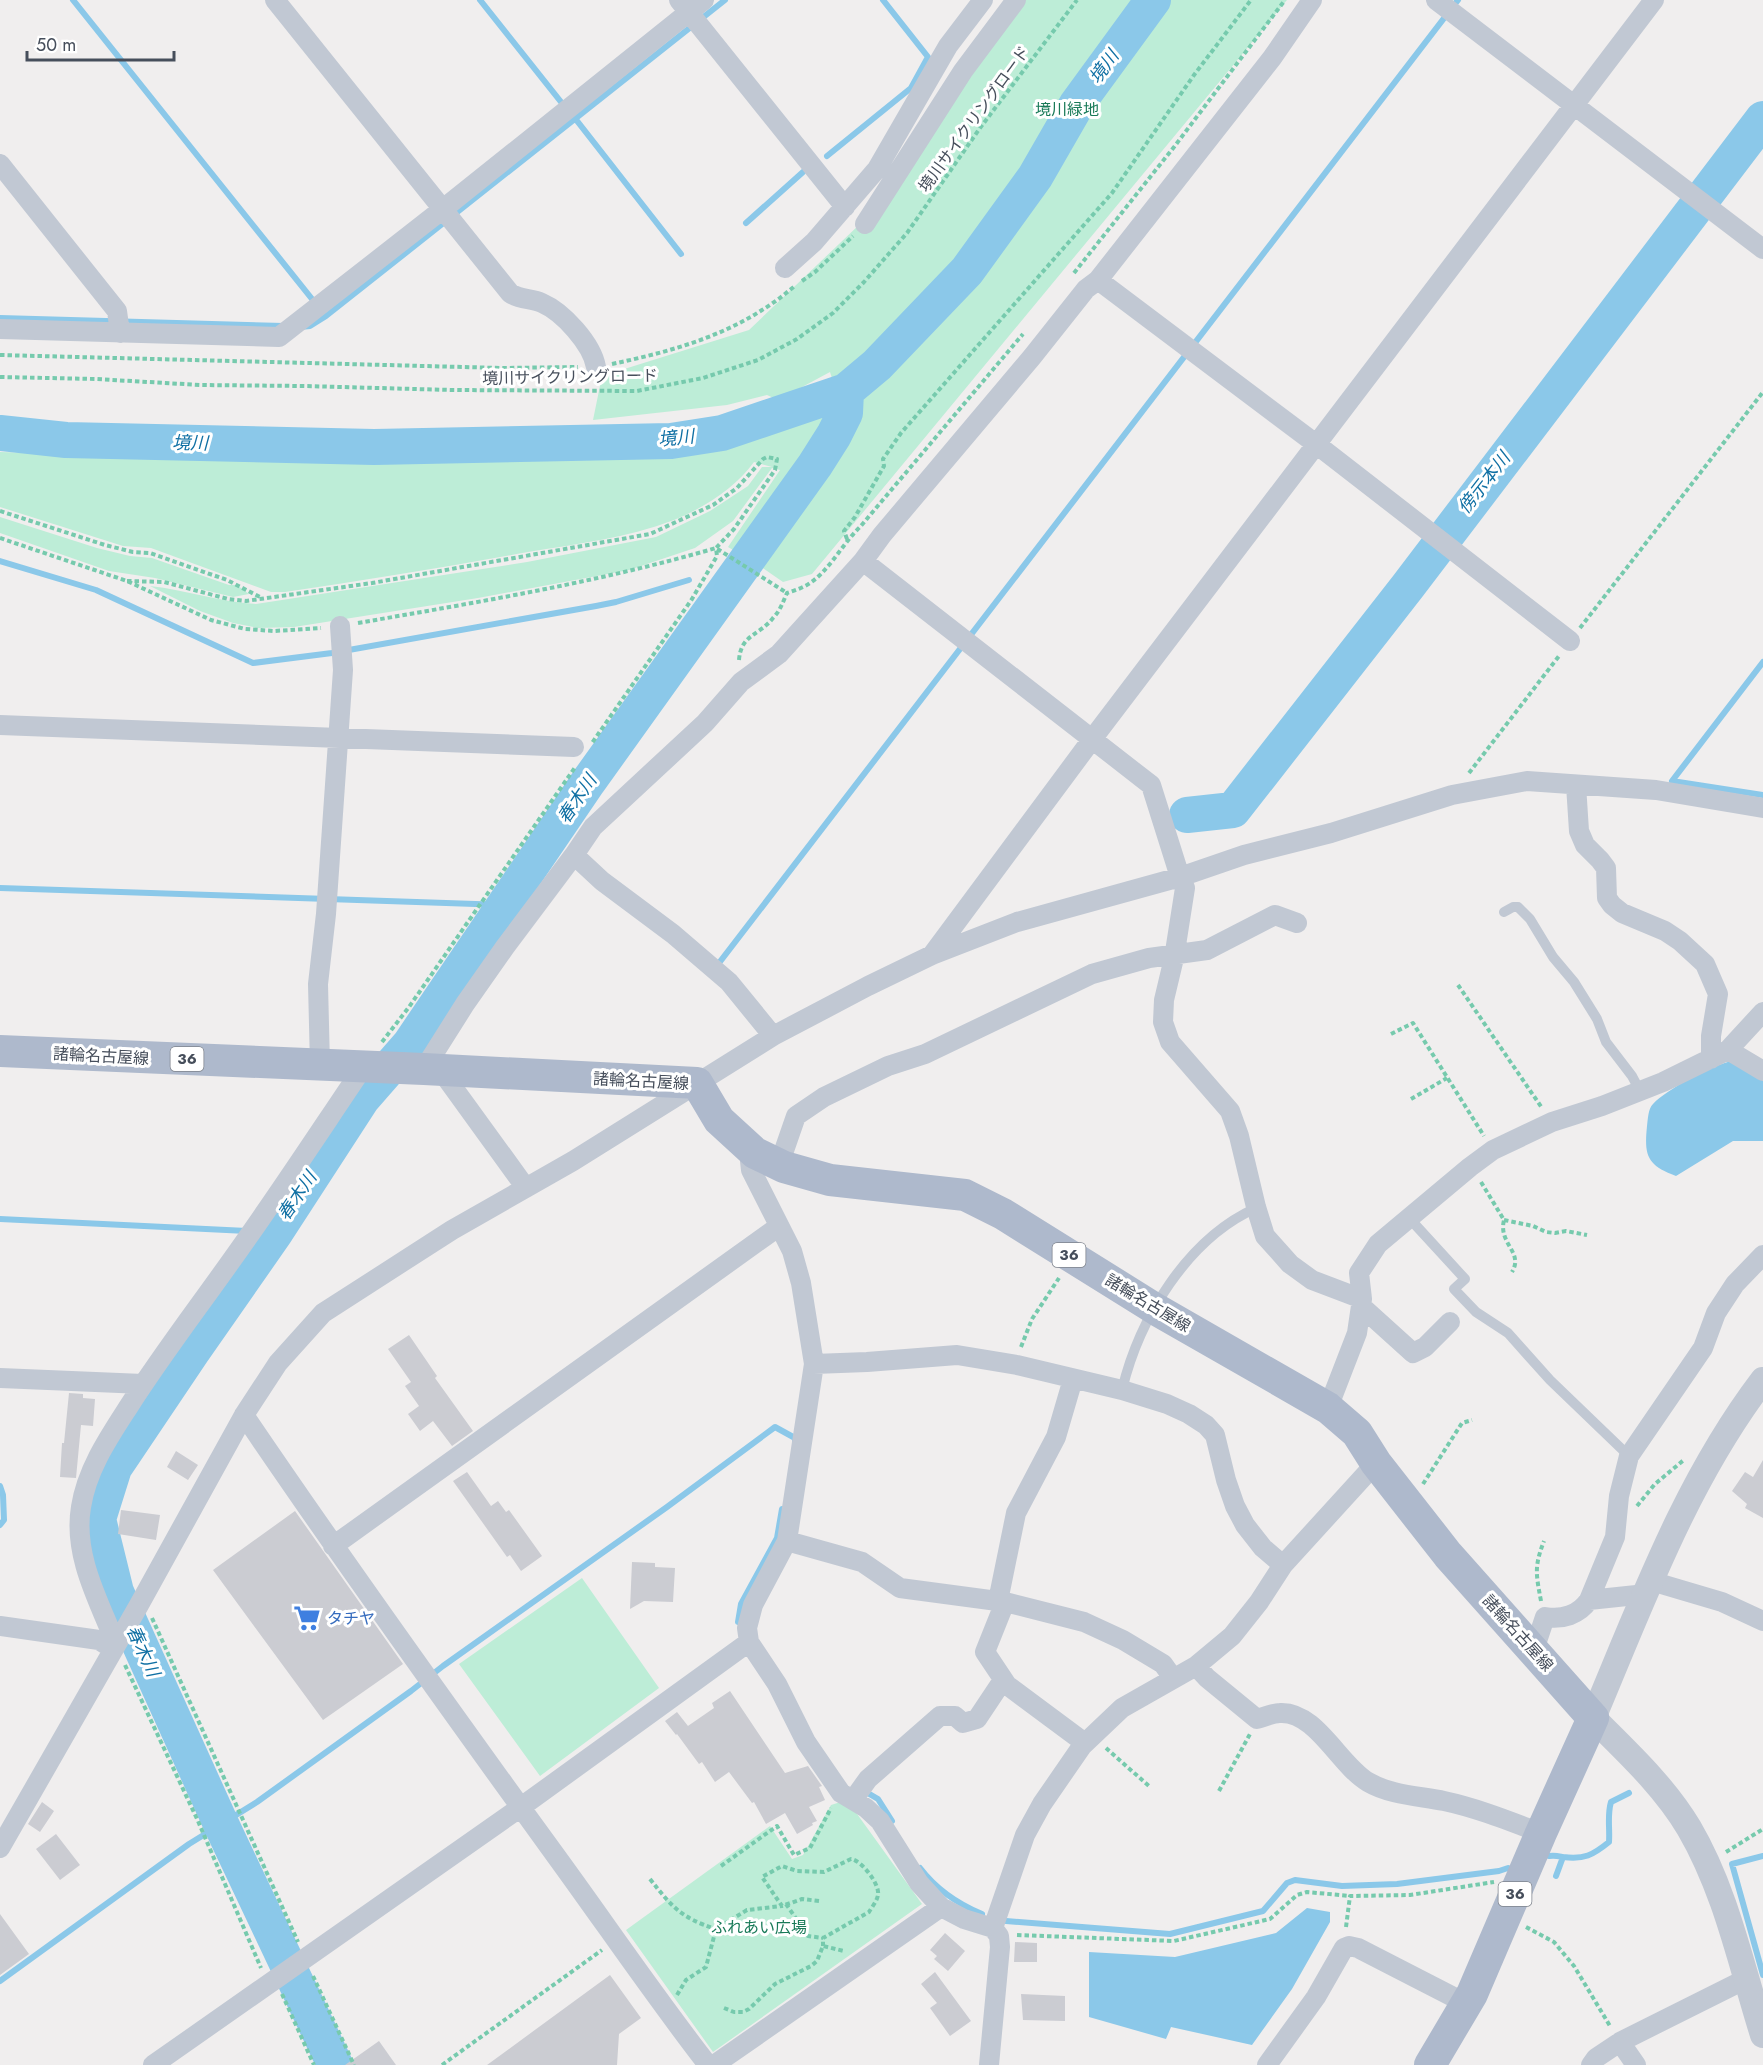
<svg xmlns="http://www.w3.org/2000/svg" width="1763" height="2065" font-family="Jost,'Noto Sans JP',sans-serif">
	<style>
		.green { fill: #bdedd7 }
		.water { fill: #8bc8e9 }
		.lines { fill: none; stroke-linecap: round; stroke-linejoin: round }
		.stream { stroke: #8bc8e9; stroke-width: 6 }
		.river { stroke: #8bc8e9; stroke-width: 36 }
		.building { fill: #cbccd2 }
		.path { stroke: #76caad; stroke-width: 4; stroke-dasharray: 4.5 3; stroke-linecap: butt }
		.service { stroke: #c1c8d3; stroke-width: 10 }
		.minor { stroke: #c1c8d3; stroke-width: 20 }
		.tertiary { stroke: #c1c8d3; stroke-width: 26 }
		.primary { stroke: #aeb9cc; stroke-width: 32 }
		.labels { text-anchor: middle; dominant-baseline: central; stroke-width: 6; stroke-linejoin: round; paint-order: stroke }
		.shield { fill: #fff; stroke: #7e838c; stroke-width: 1.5 }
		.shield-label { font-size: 15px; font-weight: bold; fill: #464e5b }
		.park-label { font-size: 16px; fill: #197a58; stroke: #fff }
		.street-label { font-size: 16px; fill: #464e5b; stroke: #fff }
		.shop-label { font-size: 16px; fill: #366cbe; stroke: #fff; text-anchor: start }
		.water-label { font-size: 18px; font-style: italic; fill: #1070a4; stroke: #fff }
	</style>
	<rect width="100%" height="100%" fill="#f0eeee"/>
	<path class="green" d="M1024 0H1287L812 574 783 582 757 564 848 429 830 372 778 400 767 395 727 405 593 420 602 376 749 330 861 223Z
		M822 408 835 422 743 556 728 547 780 470 772 468 733 521 695 548 629 570 478 598 294 627 258 628 233 623 200 611 150 586C186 590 220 602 256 604L527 562 656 537 710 511 748 486 762 467H772L754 462C735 488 704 508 674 520 627 538 577 544 528 552 447 567 366 580 285 592H271L151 548 123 546 0 507V452L171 457 212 461 234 455 266 453 348 458 492 459 674 452 776 428 801 413Z
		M0 517 97 548 130 556 152 558 229 585H237L249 594 233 597 155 578 109 571 0 533Z
		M582 1578 659 1688 540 1776 459 1664Z
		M847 1800 922 1904 713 2052 626 1930 770 1826 792 1859 803 1855 831 1805Z"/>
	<path class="water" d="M1731 1061 1758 1075 1763 1081V1141H1733L1676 1176C1647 1165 1644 1156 1647 1126 1648 1119 1648 1109 1653 1104 1667 1089 1711 1066 1731 1061Z
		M1307 1908 1330 1912V1922L1292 1989 1252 2045 1171 2027 1166 2039 1089 2017V1952L1175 1957 1276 1933Z"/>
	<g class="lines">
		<path class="stream" d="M73 0 316 304
			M480 0 565 107
			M574 117 681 254
			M827 156 911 88 928 57 883 0
			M746 223 803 172
			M0 318 284 326
			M300 327 310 326 326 316 725 0
			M0 561 96 590 253 663 332 653 596 606 616 602 689 580
			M1763 662 1672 781 1763 795
			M0 888 505 905
			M719 963 1458 0
			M0 1219 247 1231
			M258 1232 275 1233
			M0 1486 3 1495 4 1520 0 1525
			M738 1622 741 1604 777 1538 782 1509
			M866 1792 878 1799 892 1821
			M1549 1856C1555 1855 1558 1856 1563 1857 1584 1860 1593 1855 1609 1842 1610 1828 1607 1815 1611 1802L1629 1793
			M1763 1856 1732 1864 1763 1975
			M920 1868C936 1889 958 1904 982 1914
			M1556 1876 1563 1857
			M1006 1921 1170 1934 1263 1911 1287 1883 1295 1880 1342 1886 1397 1884 1499 1871 1508 1868
			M0 1981 189 1844 257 1802 411 1691 443 1666 667 1507 775 1427 795 1438V1443"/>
		<path class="river" d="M0 433 66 440 374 447 671 441 722 433 846 391 877 365 967 271 1035 177 1077 104 1153 0
			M1187 815 1233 810 1408 586 1763 119
			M335 2065 221 1824 116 1592 98 1519 114 1468 192 1352 275 1233 362 1099 410 1044 588 782 815 465 834 435 845 413 846 391"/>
	</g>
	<path class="building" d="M409 1335 437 1376 435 1378 473 1431 452 1446 433 1421 420 1431 408 1414 419 1406 405 1386 411 1382 388 1349Z
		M69 1393 83 1394V1398L95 1399 93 1426 81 1425 76 1478 60 1477 62 1443H64Z
		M176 1451 198 1465 188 1480 167 1467Z
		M1763 1460V1518L1745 1508 1747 1504 1732 1491 1745 1472 1753 1477Z
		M467 1472 491 1506 498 1501 506 1512 509 1510 542 1556 521 1571 510 1555 507 1557 453 1481Z
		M121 1510 160 1515 156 1540 118 1534Z
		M295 1511 403 1664 323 1720 213 1570Z
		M632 1562 655 1563V1567L675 1568 673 1602 644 1601 630 1609Z
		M730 1691 785 1773 808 1766 822 1786 819 1787 825 1800 809 1807 817 1821 812 1823 813 1825 797 1834 785 1813 766 1824 754 1802 752 1803 729 1772 715 1782 702 1762 699 1764 677 1734 676 1735 665 1721 677 1712 688 1726 685 1728 714 1708 712 1703Z
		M42 1802 54 1811 40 1832 28 1824Z
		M56 1834 80 1865 60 1880 36 1849Z
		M0 1914 29 1954 0 1975Z
		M945 1933 965 1951 948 1971 934 1959 937 1956 930 1950Z
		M1015 1942 1037 1943V1962H1014Z
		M935 1972 971 2021 950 2036 930 2008 937 2003 921 1984Z
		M610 1975 641 2018 619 2034 617 2065H487Z
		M1021 1994 1065 1996V2021L1023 2020Z
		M379 2041 396 2065H345Z"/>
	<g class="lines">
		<path class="path" d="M1074 273 1174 147 1285 0
			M802 281 815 272 853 236
			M0 355 501 368 578 367
			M612 364C664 353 717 339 762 310 774 303 785 294 796 285
			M0 377 96 379 200 385 304 386 452 390 637 391 703 378 758 360 797 339 833 313 864 282 907 233 980 128 1077 0
			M0 511 105 545 133 552 150 553 227 580 260 597
			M0 538 127 581 211 620 245 629 274 631 321 628
			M847 539 844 531 855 517 884 466 883 459 901 433 1112 193 1194 75 1251 0
			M127 581 164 582 228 599 246 601 372 583 650 534 713 505 737 488 763 459 767 457 777 459 775 470 734 529 716 548 717 556 692 599 592 743
			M358 623C479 602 599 582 716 548L787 593
			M1580 628 1763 392
			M739 660C741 634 759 636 773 618 780 611 783 602 787 593 793 591 799 589 805 586 828 574 841 545 860 527L1023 334
			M1469 773 1559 656
			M1458 985 1542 1108
			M1391 1034 1413 1023 1484 1136
			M382 1042 409 1007 576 766
			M1411 1099 1447 1078
			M1481 1182 1504 1220C1498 1244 1524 1252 1512 1272
			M1504 1220 1533 1226 1546 1232 1555 1233 1566 1231 1587 1235
			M1021 1347 1032 1319 1059 1278
			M1423 1484 1462 1423 1472 1420
			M1637 1506 1655 1484 1685 1459
			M1541 1601C1536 1574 1534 1567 1544 1541
			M152 1618 298 1942
			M125 1665 198 1821 261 1968
			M1106 1748 1150 1787
			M1219 1791 1250 1734
			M1726 1852 1763 1829
			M721 1866 777 1826 794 1855 810 1848 831 1808
			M650 1879C672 1907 681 1918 716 1929
			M819 1901 802 1899 782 1906 762 1877 782 1866 797 1871 824 1872 851 1859C861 1860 880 1884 878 1895 877 1901 872 1907 869 1912L823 1938V1946
			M786 1904 808 1936 823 1938
			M1346 1927 1350 1896 1410 1895 1494 1882
			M1526 1927 1554 1942 1574 1966 1610 2026
			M1017 1935 1174 1941 1270 1919 1297 1895 1307 1892 1350 1896
			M313 1976 354 2065
			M282 1994 314 2065
			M677 1995 686 1980 706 1967 716 1929 747 1910 782 1906
			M724 2008 734 2012H743L749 2009 775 1984 811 1966 817 1961 823 1946 844 1951
			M442 2065 602 1950"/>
		<path class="service" d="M1504 912 1513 907H1518L1530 919 1553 957 1574 982 1597 1019 1606 1042 1632 1076 1640 1091
			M1410 1219 1465 1279 1454 1289 1476 1312 1508 1333 1550 1380 1629 1456
			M1122 1390C1139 1319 1187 1239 1256 1208"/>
		<path class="minor" d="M275 0 510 293C520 300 531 298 542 303 563 312 592 344 596 367
			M679 0 845 207
			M1436 0 1763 249
			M0 164 117 311 120 333
			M865 224 963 71 1016 0
			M785 268 814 242 877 169 948 46 983 0
			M1098 280 1316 444 1570 641
			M0 329 279 337 443 209 704 0
			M863 561 1151 785 1180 877 1185 888 1174 958 1164 1000 1163 1022 1170 1042 1230 1111 1239 1136 1256 1207 1265 1236 1290 1264 1312 1280 1362 1299
			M0 725 574 747
			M1576 785 1579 831 1585 845 1600 860 1606 868 1607 898 1612 905 1622 913 1665 931 1680 941 1705 964 1718 994 1711 1036V1059
			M574 855 602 881 673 934 729 982 773 1036
			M932 955 1093 738 1654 0
			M1728 1050 1763 1071
			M320 1065 318 984 326 914 343 670 340 626
			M424 1069 465 1004 505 947 574 855 593 827 705 723 741 682 779 654 863 561 882 535 1032 357 1086 289 1098 280 1272 58 1312 0
			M446 1070 447 1079 526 1188
			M755 1153 750 1161 751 1170 792 1251 801 1283 814 1364 787 1541 753 1605 747 1628 749 1642 777 1684 806 1742 841 1793 866 1808 880 1821 919 1883 941 1907 964 1919 993 1928 999 1936 1000 1947 989 2065
			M779 1165 796 1116 824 1097 888 1066 925 1054 1092 974 1149 958 1207 950 1275 915 1297 923
			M1361 1306 1413 1353 1425 1347 1450 1322
			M814 1364 867 1362 957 1355 1017 1365 1122 1390 1167 1404 1189 1414 1206 1425 1215 1435 1226 1480 1235 1506 1245 1525 1263 1548 1283 1565
			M0 1378 143 1384
			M1328 1408 1357 1333 1362 1299 1359 1273 1378 1244 1470 1167 1493 1150 1552 1122 1602 1106 1663 1082 1728 1050 1763 1012
			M244 1415C345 1564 450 1710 556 1856 607 1926 655 1997 708 2065
			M787 1541 862 1562 900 1588 1005 1602 1084 1622 1123 1640 1163 1664 1173 1678
			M333 1546 778 1227
			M1651 1581 1722 1602 1763 1621
			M1589 1600 1646 1594
			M998 1601 1016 1513 1056 1437 1073 1379
			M1005 1602 985 1652 1007 1685 1085 1743
			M108 1625C92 1588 74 1548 81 1507 87 1469 109 1437 129 1406 161 1356 197 1309 231 1261 277 1197 320 1131 364 1066
			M0 1626 99 1640 113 1649
			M1534 1650 1545 1617C1562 1620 1579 1615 1589 1600L1615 1537 1619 1496 1629 1456 1703 1348 1716 1313 1735 1284 1763 1255
			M1196 1666 1207 1678 1257 1719C1264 1717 1273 1713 1280 1713 1316 1711 1339 1765 1368 1782 1390 1795 1420 1796 1444 1801 1477 1808 1509 1821 1541 1833
			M853 1800 868 1779 940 1716H955L963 1723 977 1719 1003 1680
			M0 1848 139 1605 244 1415 278 1363 323 1313 452 1230 573 1161 773 1036 868 986 932 955 1017 922 1180 877 1244 855 1331 833 1452 795 1527 781 1656 790 1763 808
			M993 1928 1025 1835 1042 1804 1082 1746 1122 1708 1196 1666 1232 1636 1259 1602 1283 1565 1376 1463
			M1620 2042 1636 2065
			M153 2065 521 1807 749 1642
			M714 2065 941 1907
			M1267 2065 1316 1997 1344 1948 1349 1946 1358 1948 1467 2004
			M1591 2065 1596 2058 1620 2042 1746 1979"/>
		<path class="tertiary" d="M1763 1380C1686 1481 1642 1602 1593 1718 1627 1752 1664 1786 1689 1828 1726 1891 1741 1965 1763 2035"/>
		<path class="primary" d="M0 1051 424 1069 697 1083 719 1120 755 1153 784 1167 830 1180 965 1195 1003 1214 1157 1310 1328 1408 1357 1433 1376 1463 1448 1555 1593 1718 1541 1833 1472 1994 1430 2065"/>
	</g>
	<defs>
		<symbol id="supermarket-bare" viewBox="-9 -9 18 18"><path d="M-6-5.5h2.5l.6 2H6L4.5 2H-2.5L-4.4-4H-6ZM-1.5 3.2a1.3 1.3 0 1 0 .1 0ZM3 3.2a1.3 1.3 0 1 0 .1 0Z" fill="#3f7fe0" stroke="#fff" stroke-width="2.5" paint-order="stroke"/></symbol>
	</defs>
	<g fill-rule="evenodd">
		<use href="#supermarket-bare" x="288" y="1599" width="38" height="38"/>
	</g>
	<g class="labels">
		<g class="shield">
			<rect x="170.5" y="1047" width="33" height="24" rx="4.5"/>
			<rect x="1052.5" y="1243" width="33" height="24" rx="4.5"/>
			<rect x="1498.5" y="1882" width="33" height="24" rx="4.5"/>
		</g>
		<g class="shield-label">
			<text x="187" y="1059">36</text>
			<text x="1069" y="1255">36</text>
			<text x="1515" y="1894">36</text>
		</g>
		<g class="park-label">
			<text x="1067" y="109">境川緑地</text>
			<text x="759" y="1927">ふれあい広場</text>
		</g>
		<g class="street-label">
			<text transform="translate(974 119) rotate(-54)">境川サイクリングロード</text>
			<text transform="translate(570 377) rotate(-1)">境川サイクリングロード</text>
			<text transform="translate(101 1056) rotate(3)">諸輪名古屋線</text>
			<text transform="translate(641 1081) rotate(3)">諸輪名古屋線</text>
			<text transform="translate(1148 1303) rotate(31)">諸輪名古屋線</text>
			<text transform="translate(1518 1633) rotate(48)">諸輪名古屋線</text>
		</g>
		<g class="shop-label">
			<text x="327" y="1618">タチヤ</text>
		</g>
		<g class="water-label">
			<text transform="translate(1104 67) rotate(-54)">境川</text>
			<text transform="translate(676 438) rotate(-6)">境川</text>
			<text transform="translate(190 443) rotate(1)">境川</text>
			<text transform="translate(1484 483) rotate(-52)">傍示本川</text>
			<text transform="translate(577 799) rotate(-56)">春木川</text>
			<text transform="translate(297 1196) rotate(-56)">春木川</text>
			<text transform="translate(143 1651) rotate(65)">春木川</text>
		</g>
	</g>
	<path d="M27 51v9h147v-9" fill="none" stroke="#464e5b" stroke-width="3"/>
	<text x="36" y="51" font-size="18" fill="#464e5b" stroke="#ffffff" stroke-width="4.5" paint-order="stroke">50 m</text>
</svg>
